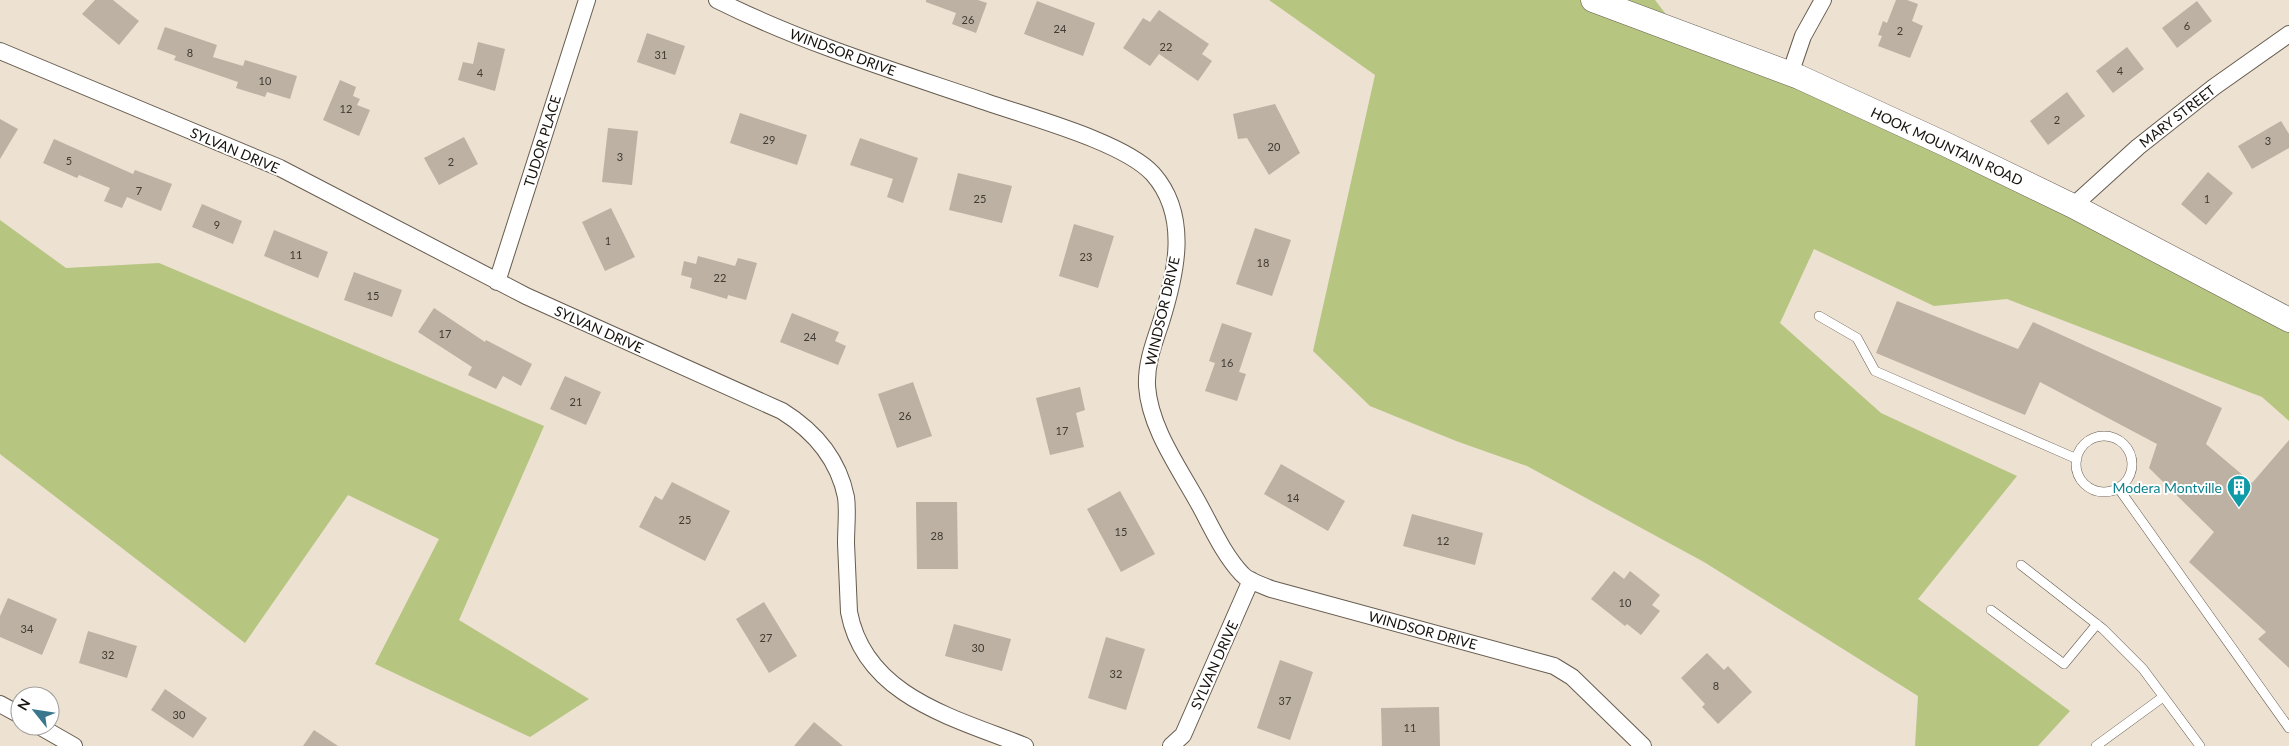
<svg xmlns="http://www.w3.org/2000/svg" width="2289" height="746" font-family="Lato,sans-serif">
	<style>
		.green { fill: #b6c580 }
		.building { fill: #bcb1a2 }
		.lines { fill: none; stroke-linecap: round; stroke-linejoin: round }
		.lane-casing { stroke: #665c4f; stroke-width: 10 }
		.street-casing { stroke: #665c4f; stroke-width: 18 }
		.secondary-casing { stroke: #665c4f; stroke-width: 25 }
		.lane { stroke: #fff; stroke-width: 9 }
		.street { stroke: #fff; stroke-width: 16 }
		.secondary { stroke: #fff; stroke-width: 24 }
		.labels { text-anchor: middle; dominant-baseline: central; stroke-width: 4; stroke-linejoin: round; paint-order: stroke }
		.number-label { font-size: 11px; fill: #403a32 }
		.street-label { font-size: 14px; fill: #16120d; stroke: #fff }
		.culture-label { font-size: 14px; fill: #0d838f; stroke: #fff; text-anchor: end }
	</style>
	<rect width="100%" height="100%" fill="#ede1d2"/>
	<path class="green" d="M1269 0H1655L1685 39 1938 138 2289 317V421L2262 397 2007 299 1934 306 1814 249 1780 323 1881 413 2017 476 1918 599 2070 711 2038 746H1915L1918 696 1704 562 1527 466 1456 441 1370 406 1313 351 1375 75Z
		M0 220 66 268 159 263 544 426 459 620 589 699 530 737 375 664 439 539 348 495 245 643 0 454Z"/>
	<path class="building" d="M95 0H113L139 21 119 45 82 14Z
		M926 0H978L987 3 976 33 952 24 956 13 926 2Z
		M1896 0H1907L1918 4 1912 21 1923 26 1910 58 1878 46 1882 36 1878 35 1883 21 1887 23Z
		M1037 1 1095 23 1083 56 1024 34Z
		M2197 1 2212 21 2177 48 2162 28Z
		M1159 10 1209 44 1202 54 1212 61 1198 81 1159 54 1150 66 1123 48 1143 18 1150 22Z
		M165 27 217 45 213 57 243 66 245 60 297 76 290 99 267 92 265 97 236 88 238 82 174 60 176 56 157 49Z
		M647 33 685 46 675 75 637 62Z
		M478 42 505 49 495 91 458 80 463 62 473 64Z
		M2127 47 2144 69 2113 93 2096 71Z
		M340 80 356 87 353 96 360 99 357 105 370 110 359 136 323 120Z
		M2067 92 2085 116 2048 145 2030 121Z
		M1275 104 1300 153 1269 175 1247 138 1238 139 1233 114Z
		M740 113 807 135 797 165 730 143Z
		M0 119 18 129 0 159Z
		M2281 121 2289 134V148L2252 169 2238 146Z
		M608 128 638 131 632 185 602 182Z
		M464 137 478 164 439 185 424 158Z
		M860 138 918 158 903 203 887 197 893 179 850 165Z
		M54 139 133 174 135 170 172 184 161 211 127 197 122 208 104 201 110 188 79 175 77 178 43 163Z
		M2208 172 2233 193 2206 225 2181 204Z
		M958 173 1012 186 1002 223 949 210Z
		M202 204 242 221 233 244 192 227Z
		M611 208 635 257 605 271 582 222Z
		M1074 224 1114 236 1098 288 1059 276Z
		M1255 228 1291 240 1272 296 1236 284Z
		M274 230 328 252 318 278 264 256Z
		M698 256 735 266 738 258 757 263 746 300 728 295 727 299 690 288 692 278 681 275 684 261 696 264Z
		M354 272 402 290 392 317 344 300Z
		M1897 301 2018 349 2033 322 2222 408 2206 444 2252 483 2289 440V668L2258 639 2266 632 2189 562 2214 532 2149 468 2157 444 2040 382 2025 415 1876 353Z
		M434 308 485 342 486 340 532 364 521 386 503 376 496 389 468 375 472 367 418 332Z
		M792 313 839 332 835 341 846 346 838 365 780 342Z
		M1222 323 1252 333 1239 372 1246 374 1237 401 1205 391 1215 363 1209 361Z
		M565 376 601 392 586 425 550 409Z
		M913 382 932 436 897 448 878 394Z
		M1080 387 1085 410 1076 413 1084 447 1050 455 1036 398Z
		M1281 464 1345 501 1328 531 1264 494Z
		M672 482 730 511 705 561 639 527 655 496 662 500Z
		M1120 491 1155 554 1121 572 1087 509Z
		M916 502H957L958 569H917Z
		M1412 514 1483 533 1475 565 1403 546Z
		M1614 571 1624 579 1630 571 1660 595 1652 605 1660 611 1641 635 1627 624 1625 626 1591 599Z
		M8 598 57 619 42 655 0 637V616Z
		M764 602 797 656 769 673 736 619Z
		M954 624 1011 639 1002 671 945 656Z
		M88 631 137 646 127 678 79 663Z
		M1106 637 1145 649 1126 710 1088 698Z
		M1707 653 1724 670 1728 666 1752 692 1718 724 1702 707 1705 704 1681 678Z
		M1280 660 1313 672 1290 740 1257 728Z
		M165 689 207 718 193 738 151 710Z
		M1439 707 1440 746H1382L1381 708Z
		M814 722 843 746H794Z
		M314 730 338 746H303Z"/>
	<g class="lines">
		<defs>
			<path id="lane" d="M1819 316 1857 338 1875 371 2077 459
				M2076 464a28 28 0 1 1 56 0a28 28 0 1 1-56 0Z
				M2119 489 2289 728
				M2021 565 2103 629 2143 669 2200 746
				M1991 610 2064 664 2097 624
				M2096 746 2163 697"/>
			<path id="street" d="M717 0C803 43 895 71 986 102 1029 117 1124 142 1153 174 1190 216 1176 274 1161 322 1154 343 1146 363 1147 386 1150 429 1180 469 1200 506 1212 528 1224 555 1242 574 1248 581 1262 585 1271 589L1554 666 1572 677 1643 746
				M0 51 280 168 526 296 782 411C814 431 838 458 846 497 848 511 846 528 846 543 847 566 848 589 849 612 865 697 955 718 1025 746
				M1790 74 1803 36 1823 0
				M2073 206 2138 147 2214 87 2289 34
				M497 282 587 0
				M0 704 20 715
				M39 726 74 746
				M1171 746 1183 735 1251 580"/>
			<path id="secondary" d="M1593 0 1799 77 1945 144 2073 206 2289 320"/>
		</defs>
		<use href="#lane" class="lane-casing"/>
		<use href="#street" class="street-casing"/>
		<use href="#secondary" class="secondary-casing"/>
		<use href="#lane" class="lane"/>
		<use href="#street" class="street"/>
		<use href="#secondary" class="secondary"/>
	</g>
	<defs>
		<symbol id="building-pin" viewBox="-11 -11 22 30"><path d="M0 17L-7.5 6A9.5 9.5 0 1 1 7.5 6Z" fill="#0f9aa8" stroke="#fff"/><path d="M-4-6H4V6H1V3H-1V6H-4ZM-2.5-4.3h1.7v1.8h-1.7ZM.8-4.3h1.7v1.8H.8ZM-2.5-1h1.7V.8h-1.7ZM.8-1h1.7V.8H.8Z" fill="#fff"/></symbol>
	</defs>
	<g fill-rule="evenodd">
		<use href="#building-pin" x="2225" y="473" width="28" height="38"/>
	</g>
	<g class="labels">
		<g class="number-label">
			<text x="968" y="19">26</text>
			<text x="2187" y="25">6</text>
			<text x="1060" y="28">24</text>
			<text x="1900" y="30">2</text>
			<text x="1166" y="46">22</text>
			<text x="190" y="52">8</text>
			<text x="661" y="54">31</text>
			<text x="2120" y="70">4</text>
			<text x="480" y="72">4</text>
			<text x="265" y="80">10</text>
			<text x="346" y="108">12</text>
			<text x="2057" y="119">2</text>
			<text x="769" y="139">29</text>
			<text x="2268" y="140">3</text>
			<text x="1274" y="146">20</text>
			<text x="620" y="156">3</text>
			<text x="69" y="160">5</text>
			<text x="451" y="161">2</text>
			<text x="139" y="190">7</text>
			<text x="980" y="198">25</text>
			<text x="2207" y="198">1</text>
			<text x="217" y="224">9</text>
			<text x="608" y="240">1</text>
			<text x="296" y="254">11</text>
			<text x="1086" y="256">23</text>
			<text x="1263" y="262">18</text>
			<text x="720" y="277">22</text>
			<text x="373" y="295">15</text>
			<text x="445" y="333">17</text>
			<text x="810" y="336">24</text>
			<text x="1227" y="362">16</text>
			<text x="576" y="401">21</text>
			<text x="905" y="415">26</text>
			<text x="1062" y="430">17</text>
			<text x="1293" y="497">14</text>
			<text x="685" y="519">25</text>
			<text x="1121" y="531">15</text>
			<text x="937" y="535">28</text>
			<text x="1443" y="540">12</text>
			<text x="1625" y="602">10</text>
			<text x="27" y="628">34</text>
			<text x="766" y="637">27</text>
			<text x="978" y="647">30</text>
			<text x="108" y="654">32</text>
			<text x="1116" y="673">32</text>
			<text x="1716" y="685">8</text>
			<text x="1285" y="700">37</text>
			<text x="179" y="714">30</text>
			<text x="1410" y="727">11</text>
		</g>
		<g class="street-label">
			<text transform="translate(843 52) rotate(20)">WINDSOR DRIVE</text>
			<text transform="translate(2177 116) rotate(-38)">MARY STREET</text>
			<text transform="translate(542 141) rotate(-73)">TUDOR PLACE</text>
			<text transform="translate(1947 146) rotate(25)">HOOK MOUNTAIN ROAD</text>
			<text transform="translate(235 150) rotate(23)">SYLVAN DRIVE</text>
			<text transform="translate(1162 311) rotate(-77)">WINDSOR DRIVE</text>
			<text transform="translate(599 329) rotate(24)">SYLVAN DRIVE</text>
			<text transform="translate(1423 630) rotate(15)">WINDSOR DRIVE</text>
			<text transform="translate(1214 665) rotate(-66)">SYLVAN DRIVE</text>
		</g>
		<g class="culture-label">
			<text x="2222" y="487">Modera Montville</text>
		</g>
	</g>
	<g transform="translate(35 711) rotate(300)"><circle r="24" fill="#ffffff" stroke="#a2a09e"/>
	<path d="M0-4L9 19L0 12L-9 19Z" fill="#3a768d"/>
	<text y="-8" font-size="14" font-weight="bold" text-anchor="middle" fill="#16120d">N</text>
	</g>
</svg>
